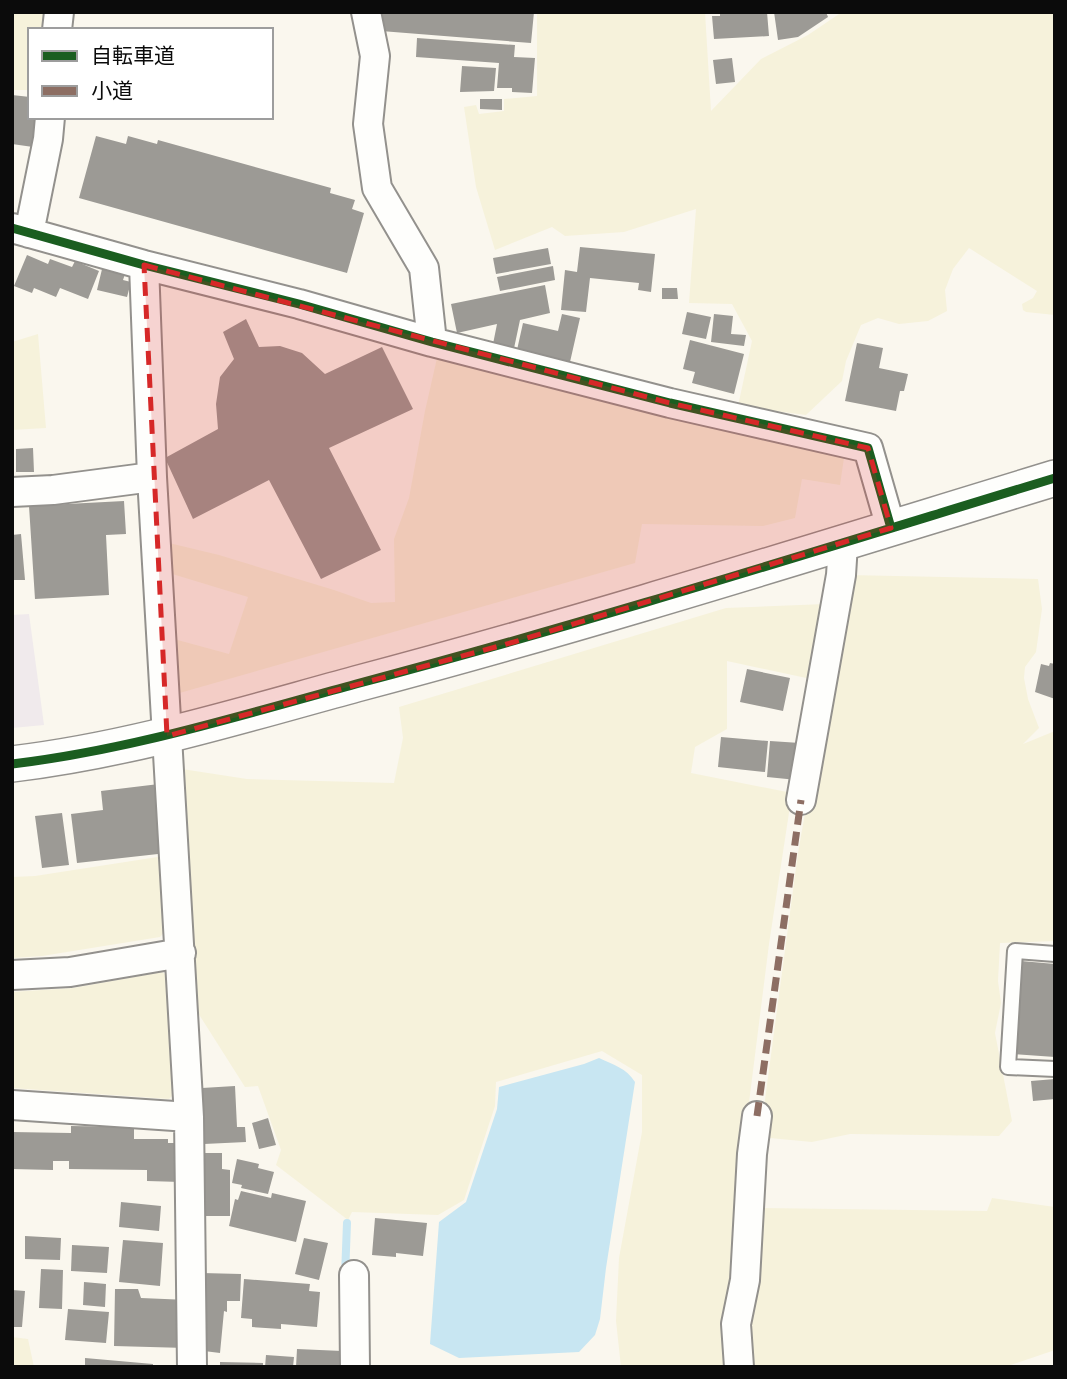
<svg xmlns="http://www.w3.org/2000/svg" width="1067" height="1379" font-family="'Zilla Slab','Noto Sans JP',serif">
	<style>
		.industrial { fill: #f0eaec }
		.farmland { fill: #f6f2db }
		.water { fill: #c8e6f2 }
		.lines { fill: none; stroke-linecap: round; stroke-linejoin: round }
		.stream { stroke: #c8e6f2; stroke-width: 8 }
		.building { fill: #9c9a95 }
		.service-casing { stroke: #93918d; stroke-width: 18 }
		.minor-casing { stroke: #93918d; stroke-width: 32 }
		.tertiary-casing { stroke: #93918d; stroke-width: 38 }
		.service { stroke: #fefefc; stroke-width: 14 }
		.minor { stroke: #fefefc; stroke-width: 28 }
		.tertiary { stroke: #fefefc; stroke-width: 35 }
		.quiet { stroke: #8d6e63; stroke-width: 7; stroke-dasharray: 14 7; stroke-linecap: butt }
		.cycleway-casing { stroke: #fff; stroke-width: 13 }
		.cycleway { stroke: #1b5e20; stroke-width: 9 }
		.marked { fill: #d62828; fill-opacity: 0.2; stroke: #d62828; stroke-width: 5; stroke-dasharray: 14 9; stroke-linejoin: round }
	</style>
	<rect width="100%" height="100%" fill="#faf7ee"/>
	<path class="industrial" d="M29 614 44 725 12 728V615Z"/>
	<path class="farmland" d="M12 12H48L47 30H30V90H12Z
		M537 12H705L711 111 761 59 808 35 842 12H1055V315L1026 312 1023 310 1022 304 1033 298 1037 291 969 248 953 269 945 290 947 311 928 321 899 324 878 318 861 325 846 361 842 381 806 415 738 406 752 341 732 304 689 303 696 209 624 232 565 236 552 227 495 250 476 187 464 107 476 105 479 114 504 111V99L537 96Z
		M38 334 46 428 12 430V342Z
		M437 358 663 416 844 458 840 485 802 479 795 518 763 526 642 524 635 563 176 694 174 639 229 654 248 597 169 573V543L219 555 334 590 371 603 395 602 394 539 409 498 425 411Z
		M847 575 1038 579 1042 609 1036 652 1025 667 1024 678 1028 699 1039 728 1023 744 1055 731V941L1000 943 998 981 1001 1003 995 1033 1012 1121 999 1136 850 1134 812 1142 760 1137 798 853Z
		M825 604 811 679 727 661V729L695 747 691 773 792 793 769 944 741 1166 729 1367H621L616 1321 619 1258 642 1132V1075L602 1051 496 1082 495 1106 464 1200 438 1215 352 1212 348 1220 276 1165 281 1150 258 1086 245 1087 193 1005 182 769 247 779 394 783 403 738 399 707 726 608Z
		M164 856 169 927 160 937 42 956 12 958V877L35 876Z
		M162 972 171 978 177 1091 169 1099 12 1088V992L73 988Z
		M992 1198 1055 1207V1350L1005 1367H749L744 1335 755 1208 987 1211Z
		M12 1337 28 1339 34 1367H12Z"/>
	<path class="water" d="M599 1058C614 1065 626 1068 635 1082L606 1268 600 1319 595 1335 579 1352 459 1358 430 1344 439 1222 466 1202 497 1109 499 1087 584 1064Z"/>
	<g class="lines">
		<path class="stream" d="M345 1276 347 1223"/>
	</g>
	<path class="building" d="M382 12H534L531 43 381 31Z
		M720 12H767L769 36 714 39 712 16H720Z
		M774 12H826L828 17 798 37 778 40Z
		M417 38 515 45 514 57 535 58 532 93 512 92V88H497L499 63 416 57Z
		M732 58 735 82 716 84 713 60Z
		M462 66 496 68 494 91 460 92Z
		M12 95 30 97V117H36L33 147 12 144Z
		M480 99H502V110L480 109Z
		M96 136 126 144 128 136 157 144 158 140 331 188 330 193 355 200 352 209 364 213 347 273 79 198Z
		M580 247 655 254 651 292 638 290 639 283 590 278 586 312 561 310 565 270 577 272Z
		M548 248 551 264 496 274 493 258Z
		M27 255 48 264 50 259 72 267 75 261 99 271 88 299 60 288 56 297 34 288 32 293 14 286Z
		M103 265 126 271 123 280 131 282 127 297 97 290Z
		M553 266 555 280 500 291 497 277Z
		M545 285 550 313 520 320 513 353 492 349 497 324 457 333 451 304Z
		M662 288H677L678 299H662Z
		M687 312 711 317 706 339 682 334Z
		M562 314 580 318 570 362 517 350 523 323 558 331Z
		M714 314 733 316 731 334 746 335 744 346 711 342Z
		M246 319 259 347 280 346 302 353 325 374 382 347 413 409 329 448 381 550 321 579 269 480 193 519 165 458 218 429 216 404 220 377 234 359 223 332Z
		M690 340 744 354 734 394 692 383 695 372 683 369Z
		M857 343 883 348 879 368 908 374 904 391H900L896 411 845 401Z
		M33 448 34 472H16V449Z
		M124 501 126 534 106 535 109 595 35 599 29 506Z
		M21 534 25 580H12V535Z
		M1050 663 1055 664V699L1035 692 1041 664 1049 666Z
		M747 669 790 678 783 711 740 702Z
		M721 737 768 741 765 772 718 767Z
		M770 741 800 743 797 780 767 777Z
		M159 784 167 853 77 863 71 814 103 810 101 791Z
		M62 813 69 865 42 868 35 816Z
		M1021 961 1055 964V1057L1014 1054Z
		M1055 1079V1099L1033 1101 1031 1081Z
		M235 1086 237 1127H245L246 1142 204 1144 202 1088Z
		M268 1118 276 1145 259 1149 252 1123Z
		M71 1126 134 1127V1139H168V1143H182L181 1182 147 1181V1170L69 1169V1161H53V1170L12 1169V1132L71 1133Z
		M202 1153H222V1169L230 1170V1216H202Z
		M237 1159 259 1164 258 1168 274 1172 268 1194 241 1188 242 1185 232 1183Z
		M241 1191 271 1198 272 1193 306 1201 296 1242 229 1226 235 1199 238 1200Z
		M121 1202 161 1206 159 1231 119 1227Z
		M375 1218 427 1223 423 1256 396 1253V1257L372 1255Z
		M25 1236 61 1238 60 1260 25 1259Z
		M304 1238 328 1243 319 1280 295 1274Z
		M123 1240 163 1243 160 1286 119 1282Z
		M72 1245 109 1247 107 1273 71 1271Z
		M41 1269 63 1270 62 1309 39 1308Z
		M202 1273 241 1274 240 1301H227V1312L224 1311 220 1353 204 1351 206 1311H203Z
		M244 1279 310 1284 309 1291 320 1292 317 1327 281 1324V1329L252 1327V1319L241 1318Z
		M84 1282 106 1284 105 1307 83 1305Z
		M115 1289H138L141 1298 188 1300 186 1348 114 1346Z
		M12 1290 25 1291 22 1327H12Z
		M68 1309 109 1312 106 1343 65 1340Z
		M297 1349 342 1351 341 1367H296Z
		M266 1355 294 1357 293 1367H265Z
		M85 1358 153 1364V1367H85Z
		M220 1362 263 1363V1367H220Z"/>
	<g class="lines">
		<defs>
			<path id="service" d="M1055 954 1015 951 1008 1067 1055 1069"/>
			<path id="minor" d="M366 12 375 56 368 124 377 188 424 268 432 342
				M57 30 59 12
				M12 228 144 265 299 304 432 342 670 403 868 448 891 528
				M29 233 48 139 50 117
				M152 477 189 1117 192 1367
				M12 492 53 490 152 477 144 265
				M801 800 841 575 843 544
				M12 975 70 972 181 953
				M12 1105 189 1117
				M354 1275 355 1367
				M739 1367 736 1324 745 1280 752 1154 757 1116"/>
			<path id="tertiary" d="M12 764C130 750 242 715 356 684 591 622 822 549 1055 478"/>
		</defs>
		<use href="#service" class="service-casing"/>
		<use href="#minor" class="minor-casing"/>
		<use href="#tertiary" class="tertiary-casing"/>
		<use href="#service" class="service"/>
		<use href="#minor" class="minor"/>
		<use href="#tertiary" class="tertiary"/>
		<path class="quiet" d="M757 1116 801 800"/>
		<defs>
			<path id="cycleway" d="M12 228 144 265 299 304 432 342 670 403 868 448 891 528
				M12 764C130 750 242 715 356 684 591 622 822 549 1055 478"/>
		</defs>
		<use href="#cycleway" class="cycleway-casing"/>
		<use href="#cycleway" class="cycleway"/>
	</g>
	<path class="marked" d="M144 265 670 403 868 448 891 528 514 642 167 736Z"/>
	<rect width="1067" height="1379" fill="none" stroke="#0b0b0b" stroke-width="28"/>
	<rect x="28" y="28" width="245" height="91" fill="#ffffff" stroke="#9d9d9d" stroke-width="2"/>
	<rect x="42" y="51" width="35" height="10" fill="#1b5e20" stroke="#9d9d9d" stroke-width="2"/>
	<text x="91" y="63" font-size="21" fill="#0b0b0b">自転車道</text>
	<rect x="42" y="86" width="35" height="10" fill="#8d6e63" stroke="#9d9d9d" stroke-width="2"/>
	<text x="91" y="98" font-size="21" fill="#0b0b0b">小道</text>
</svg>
